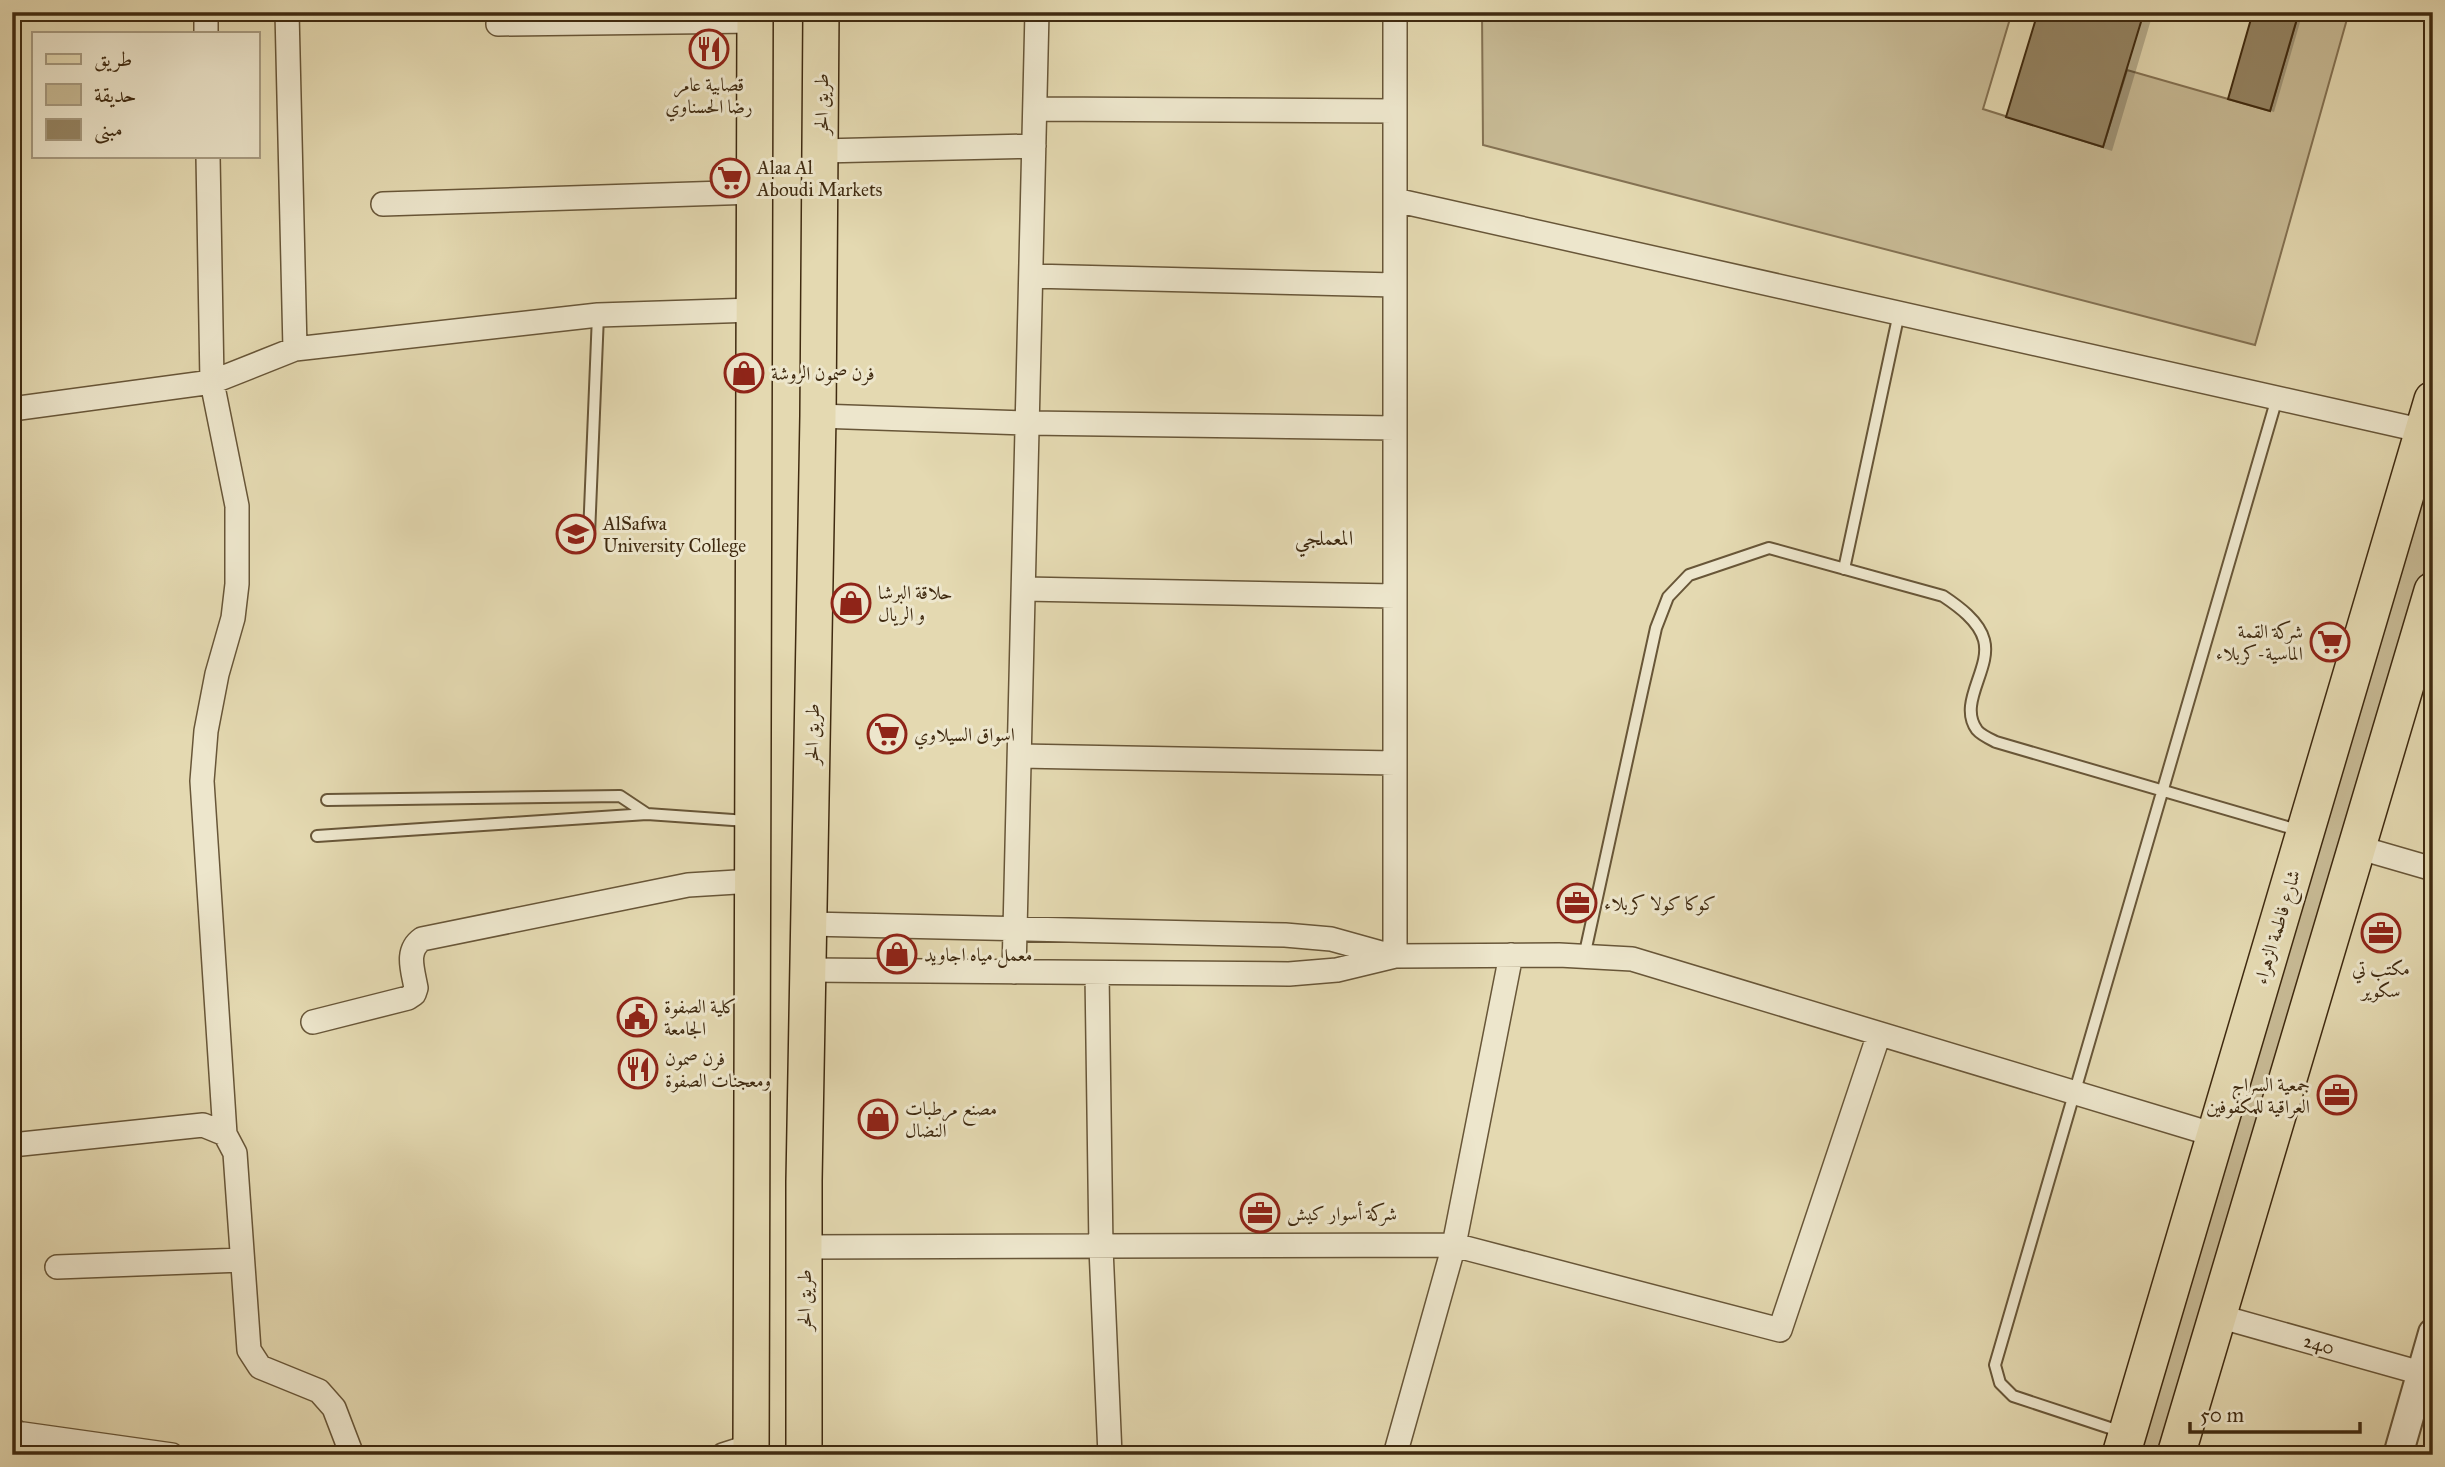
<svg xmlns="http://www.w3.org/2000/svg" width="2445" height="1467" font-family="'IM FELL Great Primer',Amiri,serif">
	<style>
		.green { fill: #c8bb96; stroke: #847253; stroke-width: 2 }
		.shadow { fill: #0003 }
		.building { fill: #958564; stroke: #3f2a10; stroke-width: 2 }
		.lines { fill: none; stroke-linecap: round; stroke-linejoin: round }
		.service-casing { stroke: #685638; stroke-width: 14 }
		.minor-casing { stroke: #685638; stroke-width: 26 }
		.tertiary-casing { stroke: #685638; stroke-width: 32 }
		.primary-casing { stroke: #3f2a10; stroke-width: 38 }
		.trunk-casing { stroke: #3f2a10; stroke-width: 40 }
		.service { stroke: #ede6cc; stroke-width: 10 }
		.minor { stroke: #ede6cc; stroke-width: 23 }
		.tertiary { stroke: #ede6cc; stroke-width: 28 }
		.primary { stroke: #e4d9b1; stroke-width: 35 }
		.trunk { stroke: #e4d9b1; stroke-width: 37 }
		.labels { text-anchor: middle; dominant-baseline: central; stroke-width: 6; stroke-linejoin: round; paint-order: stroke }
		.poi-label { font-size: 19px; fill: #3f2a10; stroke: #ede6cc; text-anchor: start }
		.street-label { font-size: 19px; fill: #3f2a10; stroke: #ede6cc }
		.neighbourhood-label { font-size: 21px; fill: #3f2a10; stroke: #ede6cc }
	</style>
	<rect width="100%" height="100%" fill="#e4d9b1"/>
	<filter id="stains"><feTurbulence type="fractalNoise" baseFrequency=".00286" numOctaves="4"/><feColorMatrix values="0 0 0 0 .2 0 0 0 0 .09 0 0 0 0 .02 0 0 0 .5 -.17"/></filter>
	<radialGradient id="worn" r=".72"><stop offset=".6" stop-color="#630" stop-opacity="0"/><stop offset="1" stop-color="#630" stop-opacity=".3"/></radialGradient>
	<path class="green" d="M1482 12H2012L1983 109 2103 147 2127 70 2270 111 2299 12H2349L2255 345 1483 145Z
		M2433 461V542L2164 1455H2138Z"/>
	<path class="shadow" d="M2040 12H2166L2165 17 2153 13 2112 151 2016 121 2008 117Z
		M2255 12H2303L2274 112 2234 100Z"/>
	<path class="building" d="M2038 12H2144L2103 147 2006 117Z
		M2253 12H2299L2270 111 2228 99Z"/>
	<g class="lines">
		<defs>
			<path id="service" d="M589 535 598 315
				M1844 569 1899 313
				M327 800 620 796 647 814
				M317 836 647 814 747 821
				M1584 957 1656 628 1668 597 1689 575 1769 548 1943 596C1958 606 1979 621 1984 640 1992 669 1957 703 1977 730 1981 735 1990 739 1996 742L2301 831
				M2122 1432 2013 1396 2000 1383 1995 1365 2277 398"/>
			<path id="minor" d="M206 12V33
				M287 12 295 349
				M1395 12V956
				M498 24 755 21
				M1035 109 1395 111
				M821 151 1034 146
				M208 156 212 382 237 506V584L233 618 217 674 206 731 202 781 225 1134
				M1395 200 2424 431
				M383 204 755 192
				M1031 276 1395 285
				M12 409 212 382 295 349 598 315 754 310
				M818 416 1028 423 1395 428
				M1024 589 1395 596
				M1020 756 1395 763
				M2357 847 2433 869
				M809 924 1285 935 1331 939 1392 956
				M808 970 1289 974 1337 970 1395 956 1559 955 1632 959 2215 1135
				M1014 972 1037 12
				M1097 973 1101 1248 1110 1455
				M313 1022 408 998 414 994 416 988C413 970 405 951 422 939L688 885 753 881
				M12 1145 203 1125 225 1134 235 1153 249 1350 260 1367 319 1391 334 1408 352 1455
				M804 1247 1454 1245 1780 1330 1879 1034
				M57 1267 242 1260
				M2218 1316 2421 1373
				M12 1428 16 1433 172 1455
				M723 1455 751 1446
				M1395 1455 1454 1245 1511 955"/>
			<path id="tertiary" d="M2398 1455 2433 1333"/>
			<path id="primary" d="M751 1455 755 12
				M804 1455V1181L818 416 821 12"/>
			<path id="trunk" d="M2121 1455 2433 400
				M2176 1455 2433 591"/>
		</defs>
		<use href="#service" class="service-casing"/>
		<use href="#minor" class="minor-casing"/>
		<use href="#tertiary" class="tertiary-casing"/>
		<use href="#primary" class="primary-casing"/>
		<use href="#trunk" class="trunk-casing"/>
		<use href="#service" class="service"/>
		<use href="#minor" class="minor"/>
		<use href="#tertiary" class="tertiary"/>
		<use href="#primary" class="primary"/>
		<use href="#trunk" class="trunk"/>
	</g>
	<defs>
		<symbol id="restaurant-ring" viewBox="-11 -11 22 22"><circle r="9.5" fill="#ede6cc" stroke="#8f2418" stroke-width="1.5"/><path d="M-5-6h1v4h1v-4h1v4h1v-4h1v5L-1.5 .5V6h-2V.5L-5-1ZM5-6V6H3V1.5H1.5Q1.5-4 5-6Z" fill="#8f2418"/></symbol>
		<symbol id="supermarket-ring" viewBox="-11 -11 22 22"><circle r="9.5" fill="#ede6cc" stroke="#8f2418" stroke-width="1.5"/><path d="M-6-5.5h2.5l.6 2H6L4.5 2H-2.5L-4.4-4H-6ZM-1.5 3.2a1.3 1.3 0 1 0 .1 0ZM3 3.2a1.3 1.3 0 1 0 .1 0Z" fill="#8f2418"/></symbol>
		<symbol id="shop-ring" viewBox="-11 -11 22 22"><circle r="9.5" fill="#ede6cc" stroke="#8f2418" stroke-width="1.5"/><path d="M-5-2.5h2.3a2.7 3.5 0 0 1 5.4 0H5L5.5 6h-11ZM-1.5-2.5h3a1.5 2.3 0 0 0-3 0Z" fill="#8f2418"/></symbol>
		<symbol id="university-ring" viewBox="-11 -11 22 22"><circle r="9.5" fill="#ede6cc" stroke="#8f2418" stroke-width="1.5"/><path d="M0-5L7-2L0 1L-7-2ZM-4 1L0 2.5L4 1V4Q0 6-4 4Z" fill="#8f2418"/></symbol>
		<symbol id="office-ring" viewBox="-11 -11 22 22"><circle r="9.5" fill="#ede6cc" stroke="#8f2418" stroke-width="1.5"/><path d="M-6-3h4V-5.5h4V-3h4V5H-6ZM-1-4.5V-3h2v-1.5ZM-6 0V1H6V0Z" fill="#8f2418"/></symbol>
		<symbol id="civic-ring" viewBox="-11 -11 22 22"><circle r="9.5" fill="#ede6cc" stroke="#8f2418" stroke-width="1.5"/><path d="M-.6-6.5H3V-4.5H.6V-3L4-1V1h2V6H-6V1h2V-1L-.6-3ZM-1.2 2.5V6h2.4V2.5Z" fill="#8f2418"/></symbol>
	</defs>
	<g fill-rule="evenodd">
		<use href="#restaurant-ring" x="687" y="27" width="44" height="44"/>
		<use href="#supermarket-ring" x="708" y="156" width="44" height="44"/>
		<use href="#shop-ring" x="722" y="351" width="44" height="44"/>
		<use href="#university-ring" x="554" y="512" width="44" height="44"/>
		<use href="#shop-ring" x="829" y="581" width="44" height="44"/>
		<use href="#supermarket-ring" x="2308" y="620" width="44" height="44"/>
		<use href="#supermarket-ring" x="865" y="712" width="44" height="44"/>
		<use href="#office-ring" x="1555" y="881" width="44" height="44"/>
		<use href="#office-ring" x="2359" y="911" width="44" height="44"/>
		<use href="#shop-ring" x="875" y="932" width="44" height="44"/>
		<use href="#civic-ring" x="615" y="995" width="44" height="44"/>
		<use href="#restaurant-ring" x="616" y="1047" width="44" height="44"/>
		<use href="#office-ring" x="2315" y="1073" width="44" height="44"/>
		<use href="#shop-ring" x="856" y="1097" width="44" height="44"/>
		<use href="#office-ring" x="1238" y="1191" width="44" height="44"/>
	</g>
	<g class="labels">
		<g class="poi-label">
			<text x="709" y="84" text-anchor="middle">قصابية عامر<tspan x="709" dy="22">رضا الحسناوي</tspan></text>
			<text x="757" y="167">Alaa Al<tspan x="757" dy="22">Aboudi Markets</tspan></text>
			<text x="771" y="373">فرن صمون الروشة</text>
			<text x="603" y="523">AlSafwa<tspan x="603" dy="22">University College</tspan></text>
			<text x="878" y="592">حلاقة البرشا<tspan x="878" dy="22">و الريال</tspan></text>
			<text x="2303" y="631" text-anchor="end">شركة القمة<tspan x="2303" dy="22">الماسية-كربلاء</tspan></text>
			<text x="914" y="734">اسواق السيلاوي</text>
			<text x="1604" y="903">كوكا كولا كربلاء</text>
			<text x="924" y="954">معمل مياه اجاويد</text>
			<text x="2381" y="968" text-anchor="middle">مكتب تي<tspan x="2381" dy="22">سكوير</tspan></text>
			<text x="664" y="1006">كلية الصفوة<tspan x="664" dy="22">الجامعة</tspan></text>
			<text x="665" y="1058">فرن صمون<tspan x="665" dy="22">ومعجنات الصفوة</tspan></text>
			<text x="2310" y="1084" text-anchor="end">جمعية السراج<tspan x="2310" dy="22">العراقية للمكفوفين</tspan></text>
			<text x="905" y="1108">مصنع مرطبات<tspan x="905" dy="22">النضال</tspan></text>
			<text x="1287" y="1213">شركة أسوار كيش</text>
		</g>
		<g class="street-label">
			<text transform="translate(821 104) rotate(-90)">طريق الحر</text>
			<text transform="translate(812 734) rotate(-89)">طريق الحر</text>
			<text transform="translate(2277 927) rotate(-73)">شارع فاطمة الزهراء</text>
			<text transform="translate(804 1300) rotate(-90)">طريق الحر</text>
			<text transform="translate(2319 1344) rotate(16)">240</text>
		</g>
		<g class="neighbourhood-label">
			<text x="1324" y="538">المعملجي</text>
		</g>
	</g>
	<rect width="2445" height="1467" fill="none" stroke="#e4d9b1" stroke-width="42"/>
	<rect x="14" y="14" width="2417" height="1439" fill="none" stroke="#3f2a10" stroke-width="3.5"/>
	<rect x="21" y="21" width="2403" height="1425" fill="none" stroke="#3f2a10" stroke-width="2"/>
	<rect x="32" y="32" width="228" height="126" fill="#ede6cc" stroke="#a79b81" stroke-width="2"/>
	<rect x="46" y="54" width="35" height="10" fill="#e4d9b1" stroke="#a79b81" stroke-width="2"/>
	<text x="94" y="66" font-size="21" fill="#3f2a10">طريق</text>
	<rect x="46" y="84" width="35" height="21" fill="#c8bb96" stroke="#a79b81" stroke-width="2"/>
	<text x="94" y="102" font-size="21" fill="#3f2a10">حديقة</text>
	<rect x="46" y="119" width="35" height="21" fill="#958564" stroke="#a79b81" stroke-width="2"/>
	<text x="94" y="136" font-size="21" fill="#3f2a10">مبنى</text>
	<path d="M2190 1422v10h170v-10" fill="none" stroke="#3f2a10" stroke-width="3.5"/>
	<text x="2200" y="1422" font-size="21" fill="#3f2a10" stroke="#ede6cc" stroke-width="5" paint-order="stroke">50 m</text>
	<rect width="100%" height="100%" filter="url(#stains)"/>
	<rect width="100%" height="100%" fill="url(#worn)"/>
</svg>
